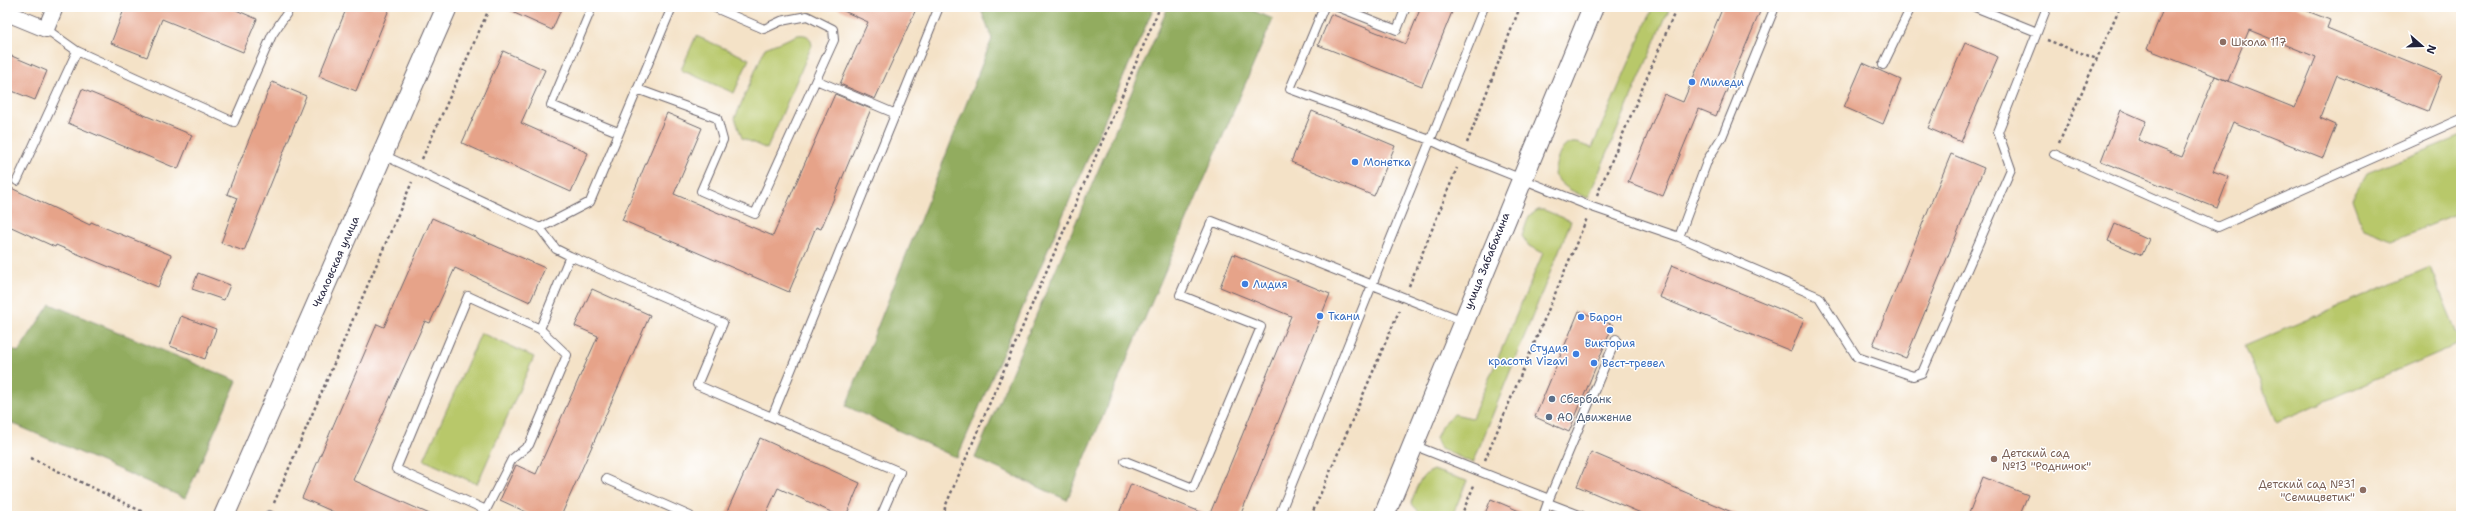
<svg xmlns="http://www.w3.org/2000/svg" width="2468" height="523" font-family="'Shantell Sans',sans-serif">
	<style>
		.green { fill: #b8c86a; stroke: #6d7552 }
		.forest { fill: #92ac5e; stroke: #5a674c }
		.building { fill: #e6a389 }
		.lines { fill: none; stroke-linecap: round; stroke-linejoin: round }
		.service-casing { stroke: #6c656c; stroke-width: 10 }
		.minor-casing { stroke: #6c656c; stroke-width: 18 }
		.tertiary-casing { stroke: #6c656c; stroke-width: 22 }
		.path { stroke: #6c656c; stroke-width: 2.5; stroke-dasharray: 3 3; stroke-linecap: butt }
		.service { stroke: #fff; stroke-width: 8 }
		.minor { stroke: #fff; stroke-width: 16 }
		.tertiary { stroke: #fff; stroke-width: 20 }
		.education-dot { fill: #8d6e63; stroke: #fff; stroke-width: 1.5 }
		.shop-dot { fill: #3f7fe0; stroke: #fff; stroke-width: 1.5 }
		.service-dot { fill: #5c6f8a; stroke: #fff; stroke-width: 1.5 }
		.labels { text-anchor: middle; dominant-baseline: central; stroke-width: 3; stroke-linejoin: round; paint-order: stroke }
		.education-label { font-size: 11px; fill: #785e54; stroke: #fff; text-anchor: start }
		.shop-label { font-size: 11px; fill: #366cbe; stroke: #fff; text-anchor: start }
		.street-label { font-size: 11px; fill: #22223b; stroke: #fff }
		.service-label { font-size: 11px; fill: #4e5e75; stroke: #fff; text-anchor: start }
	</style>
	<rect width="100%" height="100%" fill="#fff"/>
	<filter id="ink" filterUnits="userSpaceOnUse"><feTurbulence type="fractalNoise" baseFrequency=".025" numOctaves="2"/><feDisplacementMap in="SourceGraphic" scale="8" xChannelSelector="R" yChannelSelector="G"/><feConvolveMatrix kernelMatrix="1 2 1 2 8 2 1 2 1" color-interpolation-filters="sRGB"/></filter>
	<filter id="wash" filterUnits="userSpaceOnUse"><feTurbulence type="fractalNoise" baseFrequency=".012" numOctaves="4" result="noise"/><feDisplacementMap in="SourceGraphic" scale="16" xChannelSelector="R" yChannelSelector="G"/><feGaussianBlur stdDeviation="0.9" result="paint"/><feColorMatrix in="noise" values="0 0 0 0 0 0 0 0 0 0 0 0 0 0 0 0 0 1.4 0 .05"/><feComposite in="paint" operator="in"/></filter>
	<g filter="url(#wash)">
		<rect width="100%" height="100%" fill="#f4e2c7"/>
		<path class="green" d="M1653 7H1670L1588 198C1573 192 1564 188 1554 175 1556 163 1560 141 1576 143 1582 144 1587 147 1592 148Z
			M798 35C807 34 810 36 812 45L767 149 742 138 735 118 765 48Z
			M696 36 749 59 734 93 681 70Z
			M2461 136V213L2393 240 2363 229 2352 199 2367 173Z
			M1538 210H1544L1571 221 1473 463 1441 449 1436 438 1442 425 1454 414 1472 418 1543 253 1529 246 1522 236 1529 216Z
			M2430 267 2461 343 2277 422 2245 346Z
			M481 333 534 357 477 484 424 460Z
			M1433 470 1467 481 1452 516H1423L1411 503C1416 490 1419 475 1433 470Z"/>
		<path class="forest" d="M980 7H1154L957 458 846 406 992 39Z
			M1168 7H1244L1273 19 1067 500 975 458Z
			M50 304 237 381 185 498 7 421V347L18 352Z"/>
		<g id="blocks">
			<path class="building" d="M125 7H229L257 19 243 52 162 19 147 57 111 43Z
				M347 7H390L356 91 319 76Z
				M501 7H562L552 30Z
				M835 7H917L875 99 840 84 868 22Z
				M1421 7H1454L1422 86 1318 45 1331 14 1406 44Z
				M1723 7H1762L1716 116 1699 109 1663 196 1628 182 1664 94 1683 102Z
				M2164 7H2297L2330 20 2327 28 2442 75 2428 111 2337 75 2320 118 2336 125 2323 158 2233 122 2213 171 2229 177 2217 208 2101 161 2121 110 2146 121 2138 140 2182 157 2215 76 2295 108 2316 57 2249 30 2228 81 2147 49Z
				M1965 43 1998 57 1961 142 1928 128Z
				M503 51 545 70 521 123 588 153 571 192 462 143Z
				M7 54 47 71 35 100 7 89Z
				M1863 63 1901 80 1883 124 1844 107Z
				M272 82 306 96 244 251 221 243 237 198 227 194Z
				M82 89 192 135 178 169 68 123Z
				M835 94 871 109 821 229 816 227 789 292 622 220 667 113 702 128 674 194 773 236Z
				M1312 111 1395 146 1374 196 1291 162Z
				M1951 154 1984 168 1906 358 1873 345Z
				M7 186 90 225 91 222 171 255 158 287 56 245 55 247 7 225Z
				M432 218 545 268 530 302 455 268 430 323 425 321 353 480 434 516H343L302 498 377 324 384 327Z
				M2115 224 2149 239 2142 255 2108 241Z
				M1233 254 1330 294 1240 516H1209L1291 316 1220 287Z
				M1672 265 1804 319 1791 351 1659 297Z
				M198 273 230 285 224 300 192 289Z
				M592 289 650 315 561 516H535L500 500 516 465 536 474 598 336 575 326Z
				M1579 311 1613 325 1569 432 1535 417Z
				M181 316 216 329 205 359 170 346Z
				M760 438 860 483 846 516H840L778 488 765 516H725Z
				M1591 452 1741 516H1648L1577 486Z
				M1983 477 2028 495 2019 516H1968Z
				M1131 484 1208 515V516H1118Z
				M1491 499 1531 516H1484Z"/>
		</g>
	</g>
	<g filter="url(#ink)">
		<use href="#blocks" fill-opacity="0" stroke="#6c656c" stroke-width="1"/>
		<g class="lines">
			<defs>
				<path id="service" d="M592 7 551 105 618 132
					M1324 7 1290 89 1430 140 1462 155 1592 207 1679 237 1819 297 1857 357 1913 376 1922 373 2011 169 1998 132 2047 7
					M1338 7 1397 30 1406 7
					M1975 7 2037 32
					M46 29 77 51 234 122 272 35 291 7
					M1883 65 1911 7
					M816 80 896 114
					M637 89 717 118 723 140 701 191 755 214 834 40 833 29 807 16 781 21 764 29 713 7
					M2054 154 2218 227 2461 119
					M383 155 540 228 556 249 570 256 540 329 468 296 396 469 486 510 512 459 529 445 567 355 540 329
					M17 181 77 51
					M540 228 590 202 672 7
					M1679 237 1708 159 1722 137 1775 7
					M570 256 723 323 697 385 900 472 881 516
					M772 417 939 7
					M1413 445 1549 499 1543 516
					M1125 461 1193 488 1261 327 1180 295 1212 221 1463 321
					M606 479 690 516
					M1549 499 1616 339
					M1548 503 1582 516
					M269 515 271 516
					M1279 516 1484 7"/>
				<path id="minor" d="M7 13 46 29 55 7"/>
				<path id="tertiary" d="M224 516 447 7
					M1384 516 1593 7"/>
			</defs>
			<use href="#service" class="service-casing"/>
			<use href="#minor" class="minor-casing"/>
			<use href="#tertiary" class="tertiary-casing"/>
			<path class="path" d="M2047 40 2097 59
				M1467 143 1520 7
				M2059 143 2120 7
				M422 159 490 7
				M1597 195 1677 7
				M1409 286 1457 168
				M31 458 143 512 141 516
				M1485 460 1587 218
				M274 503 412 182
				M944 516 945 507 1160 7
				M1311 516 1399 311
				M1461 516 1475 483"/>
			<use href="#service" class="service"/>
			<use href="#minor" class="minor"/>
			<use href="#tertiary" class="tertiary"/>
		</g>
	</g>
	<g class="education-dot">
		<circle cx="2223" cy="42" r="4"/>
		<circle cx="1994" cy="459" r="4"/>
		<circle cx="2363" cy="490" r="4"/>
	</g>
	<g class="shop-dot">
		<circle cx="1692" cy="82" r="4"/>
		<circle cx="1355" cy="162" r="4"/>
		<circle cx="1245" cy="284" r="4"/>
		<circle cx="1320" cy="316" r="4"/>
		<circle cx="1581" cy="317" r="4"/>
		<circle cx="1610" cy="330" r="4"/>
		<circle cx="1576" cy="354" r="4"/>
		<circle cx="1594" cy="363" r="4"/>
	</g>
	<g class="service-dot">
		<circle cx="1552" cy="399" r="4"/>
		<circle cx="1549" cy="417" r="4"/>
	</g>
	<g class="labels">
		<g class="education-label">
			<text x="2231" y="42">Школа 117</text>
			<text x="2002" y="453">Детский сад<tspan x="2002" dy="13">№13 "Родничок"</tspan></text>
			<text x="2355" y="484" text-anchor="end">Детский сад №31<tspan x="2355" dy="13">"Семицветик"</tspan></text>
		</g>
		<g class="shop-label">
			<text x="1700" y="82">Миледи</text>
			<text x="1363" y="162">Монетка</text>
			<text x="1253" y="284">Лидия</text>
			<text x="1328" y="316">Ткани</text>
			<text x="1589" y="317">Барон</text>
			<text x="1610" y="343" text-anchor="middle">Виктория</text>
			<text x="1568" y="348" text-anchor="end">Студия<tspan x="1568" dy="13">красоты Vizavi</tspan></text>
			<text x="1602" y="363">Вест-тревел</text>
		</g>
		<g class="street-label">
			<text transform="translate(1487 261) rotate(-68)">улица Забабахина</text>
			<text transform="translate(336 262) rotate(-66)">Чкаловская улица</text>
		</g>
		<g class="service-label">
			<text x="1560" y="399">Сбербанк</text>
			<text x="1557" y="417">АО Движение</text>
		</g>
	</g>
	<rect width="2468" height="523" fill="none" stroke="#fff" stroke-width="24"/>
	<g transform="translate(2422 46) rotate(110)" stroke="#ffffff" stroke-width="3" paint-order="stroke">
	<path d="M0-3L7 15L0 10L-7 15Z" fill="#22223b"/>
	<text y="-6" font-size="11" font-weight="bold" text-anchor="middle" fill="#22223b">N</text>
	</g>
</svg>
